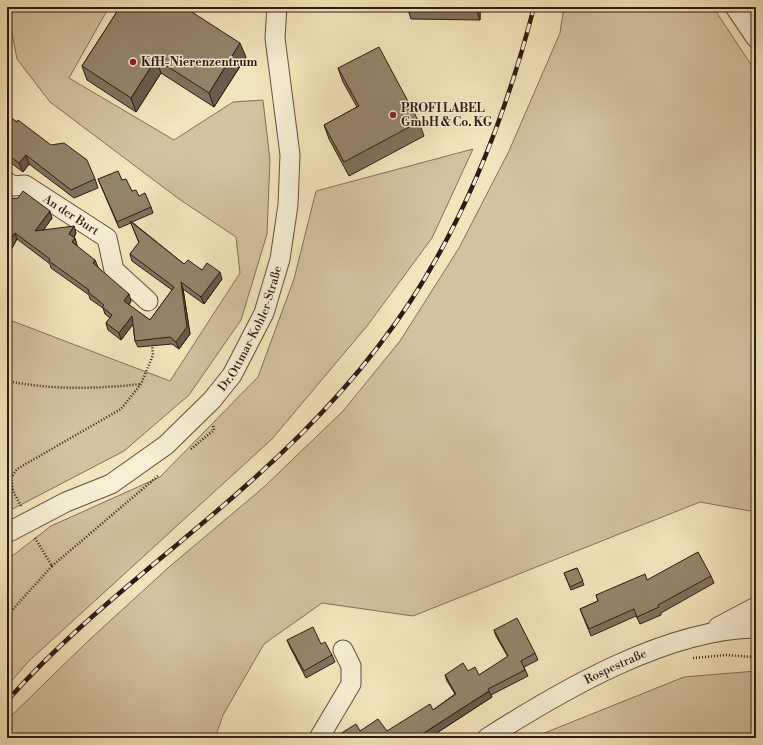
<svg xmlns="http://www.w3.org/2000/svg" width="763" height="745" font-family="'Libre Bodoni',serif">
	<style>
		.green { fill: #d2c29e; stroke: #806e58 }
		.lines { fill: none; stroke-linecap: round; stroke-linejoin: round }
		.minor-casing { stroke: #5f4d3c; stroke-width: 21 }
		.path { stroke: #2e1a12; stroke-width: 2.5; stroke-dasharray: 1 2; stroke-linecap: butt }
		.minor { stroke: #f7eed3; stroke-width: 19 }
		.rail-casing { stroke: #2e1a12; stroke-width: 4.5 }
		.rail { stroke: #f7eed3; stroke-width: 3; stroke-dasharray: 9; stroke-linecap: butt }
		.wall { fill: #7f725b; stroke: #2e1a12 }
		.shaded-wall { fill: #685c4a; stroke: #2e1a12 }
		.building { fill: #94846a; stroke: #2e1a12 }
		.poi-dot { fill: #8f2418; stroke: #f7eed3; stroke-width: 1.5 }
		.labels { text-anchor: middle; dominant-baseline: central; stroke-width: 3; stroke-linejoin: round; paint-order: stroke }
		.poi-label { font-size: 12px; font-weight: bold; fill: #2e1a12; stroke: #f7eed3; text-anchor: start }
		.street-label { font-size: 12px; fill: #2e1a12; stroke: #f7eed3 }
	</style>
	<rect width="100%" height="100%" fill="#f3e5bb"/>
	<filter id="stains"><feTurbulence type="fractalNoise" baseFrequency=".005" numOctaves="4"/><feColorMatrix values="0 0 0 0 .2 0 0 0 0 .09 0 0 0 0 .02 0 0 0 .5 -.17"/></filter>
	<radialGradient id="worn" r=".72"><stop offset=".6" stop-color="#630" stop-opacity="0"/><stop offset="1" stop-color="#630" stop-opacity=".3"/></radialGradient>
	<path class="green" d="M7 7H109L69 78 174 140 233 102 263 100 270 160 267 234 241 320 189 395 124 451 7 512V319L170 381 240 273 236 237 179 199 50 102 17 59Z
		M564 7H713L756 72V512L700 502 413 616 322 603 264 644 223 715 215 738H7V720L88 641 169 567 264 487 343 411 400 341 459 248 509 151 560 33Z
		M473 149 432 238 367 326 272 439 29 661 7 686V560L51 526 160 477 258 377 294 279 316 191Z
		M756 671V738H536L537 736 684 677Z"/>
	<g class="lines">
		<defs>
			<g id="minor">
				<path d="M735 7 756 38"/>
				<path id="s1" d="M7 182 13 186 25 185 107 238 114 270 148 301"/>
				<path id="s2" d="M7 533 66 502 111 484 166 445 212 400 232 375 264 313 280 259 288 205 290 155 275 38 277 7"/>
				<path d="M718 627 756 607"/>
				<path d="M319 738 351 684V666L343 650"/>
				<path id="s3" d="M487 738C561 691 666 629 756 628"/>
			</g>
		</defs>
		<use href="#minor" class="minor-casing"/>
		<path class="path" d="M7 381C52 390 96 389 141 384
			M191 449 214 430 213 425
			M21 506 13 491 11 478 17 469 121 409 141 384 153 355 152 344
			M52 566 159 475
			M7 616 52 566 35 538
			M693 658 727 655 752 657 753 647"/>
		<use href="#minor" class="minor"/>
		<defs>
			<path id="rail" d="M7 701C79 619 169 555 250 482 310 429 365 370 410 302 469 212 507 111 534 7"/>
		</defs>
		<use href="#rail" class="rail-casing"/>
		<use href="#rail" class="rail"/>
	</g>
	<path class="wall" d="M120 7 246 57 214 107 161 73 136 112 87 80 82 66Z
		M407 7H480V20L411 19Z
		M338 68 419 122 424 136 349 176 329 139 324 125 357 107 343 82Z
		M7 115 95 179 98 188 74 198 29 164 23 172 7 160Z
		M98 179 122 180 132 191 139 196 151 207 153 213 132 222 184 264 202 270 222 279 204 304 183 289 190 334 179 349 172 344 138 347 135 341 133 324 121 340 108 330 106 323 110 318 105 314 103 308 90 299 89 295 51 268 50 264 17 239 7 257V199L52 218 43 230 76 233 74 237 77 245V246L131 301 129 305 150 320 172 290 132 261 130 254 139 243 131 223 119 228Z
		M577 568 584 585 571 590 564 573Z
		M711 576 714 583 661 613V615L640 624 636 616 591 636 580 609 598 601 596 595 647 580Z
		M494 630 535 653 538 660 524 667 528 676 491 695 492 697 429 738H342L340 734 360 731H387L433 710 455 694 447 681 445 675 468 671 479 675 508 657 496 636Z
		M287 640 321 644 332 655 335 662 306 678 290 647Z"/>
	<path class="shaded-wall" d="M475 7H480V20Z
		M240 43 246 57 214 107 209 93Z
		M156 59 161 73 136 112 131 98Z
		M26 155 29 164 23 172 19 163Z
		M50 211 52 218 38 238 35 231Z
		M74 226 76 233 72 241 69 234Z
		M15 233 17 239 7 257V246Z
		M75 238 77 245 74 249 72 242Z
		M95 260 98 267 95 270 93 263Z
		M220 272 222 279 204 304 201 297Z
		M181 282 183 289 190 334 179 349 176 342Z
		M129 294 131 301 126 308 124 301Z
		M132 316 134 323 121 340 119 333Z
		M489 691 492 697 429 738H416Z"/>
	<path class="building" d="M120 7H184L240 43 209 93 156 59 131 98 82 66Z
		M379 47 419 122 344 162 324 125 359 106 338 68Z
		M7 115 17 122 18 120 51 145 64 143 87 160 95 179 71 190 26 155 19 163 7 154Z
		M118 171 122 180 126 179 132 191 136 190 139 196 145 193 151 207 117 222 98 179Z
		M23 191 50 211 35 231 74 226 69 234 75 238 72 242 95 260 93 263 129 294 124 301 150 320 174 287 130 254 139 242 130 221 184 264 188 260 202 270 207 263 220 272 201 297 181 282 187 327 176 342 170 337 135 341 132 316 119 333 106 323 112 315 102 307 104 305 88 292 89 290 49 261 50 259 15 233 7 246V199L18 198Z
		M698 552 711 576 658 605 659 607 637 617 634 609 589 629 580 609 598 601 596 595 645 574 647 580Z
		M577 568 583 581 570 587 564 573Z
		M517 618 535 653 521 661 525 670 488 689 489 691 416 738H343L340 734 356 724 360 731 378 719 387 731 430 704 433 710 456 694 445 675 463 663 468 671 475 667 479 675 508 656 494 630Z
		M313 627 321 644 325 642 332 655 304 671 287 640Z"/>
	<g class="poi-dot">
		<circle cx="133" cy="62" r="4"/>
		<circle cx="393" cy="115" r="4"/>
	</g>
	<g class="labels">
		<g class="poi-label">
			<text x="141" y="62">KfH-Nierenzentrum</text>
			<text x="401" y="108">PROFI LABEL<tspan x="401" dy="14">GmbH &amp; Co. KG</tspan></text>
		</g>
		<g class="street-label">
			<text stroke="none"><textPath href="#s1" startOffset="74">An der Burt</textPath></text>
			<text stroke="none"><textPath href="#s2" startOffset="329">Dr.Ottmar-Kohler-Straße</textPath></text>
			<text stroke="none"><textPath href="#s3" startOffset="147">Rospestraße</textPath></text>
		</g>
	</g>
	<rect width="763" height="745" fill="none" stroke="#f3e5bb" stroke-width="24"/>
	<rect x="8" y="8" width="747" height="729" fill="none" stroke="#2e1a12" stroke-width="2"/>
	<rect x="12" y="12" width="739" height="721" fill="none" stroke="#2e1a12"/>
	<rect width="100%" height="100%" filter="url(#stains)"/>
	<rect width="100%" height="100%" fill="url(#worn)"/>
</svg>
